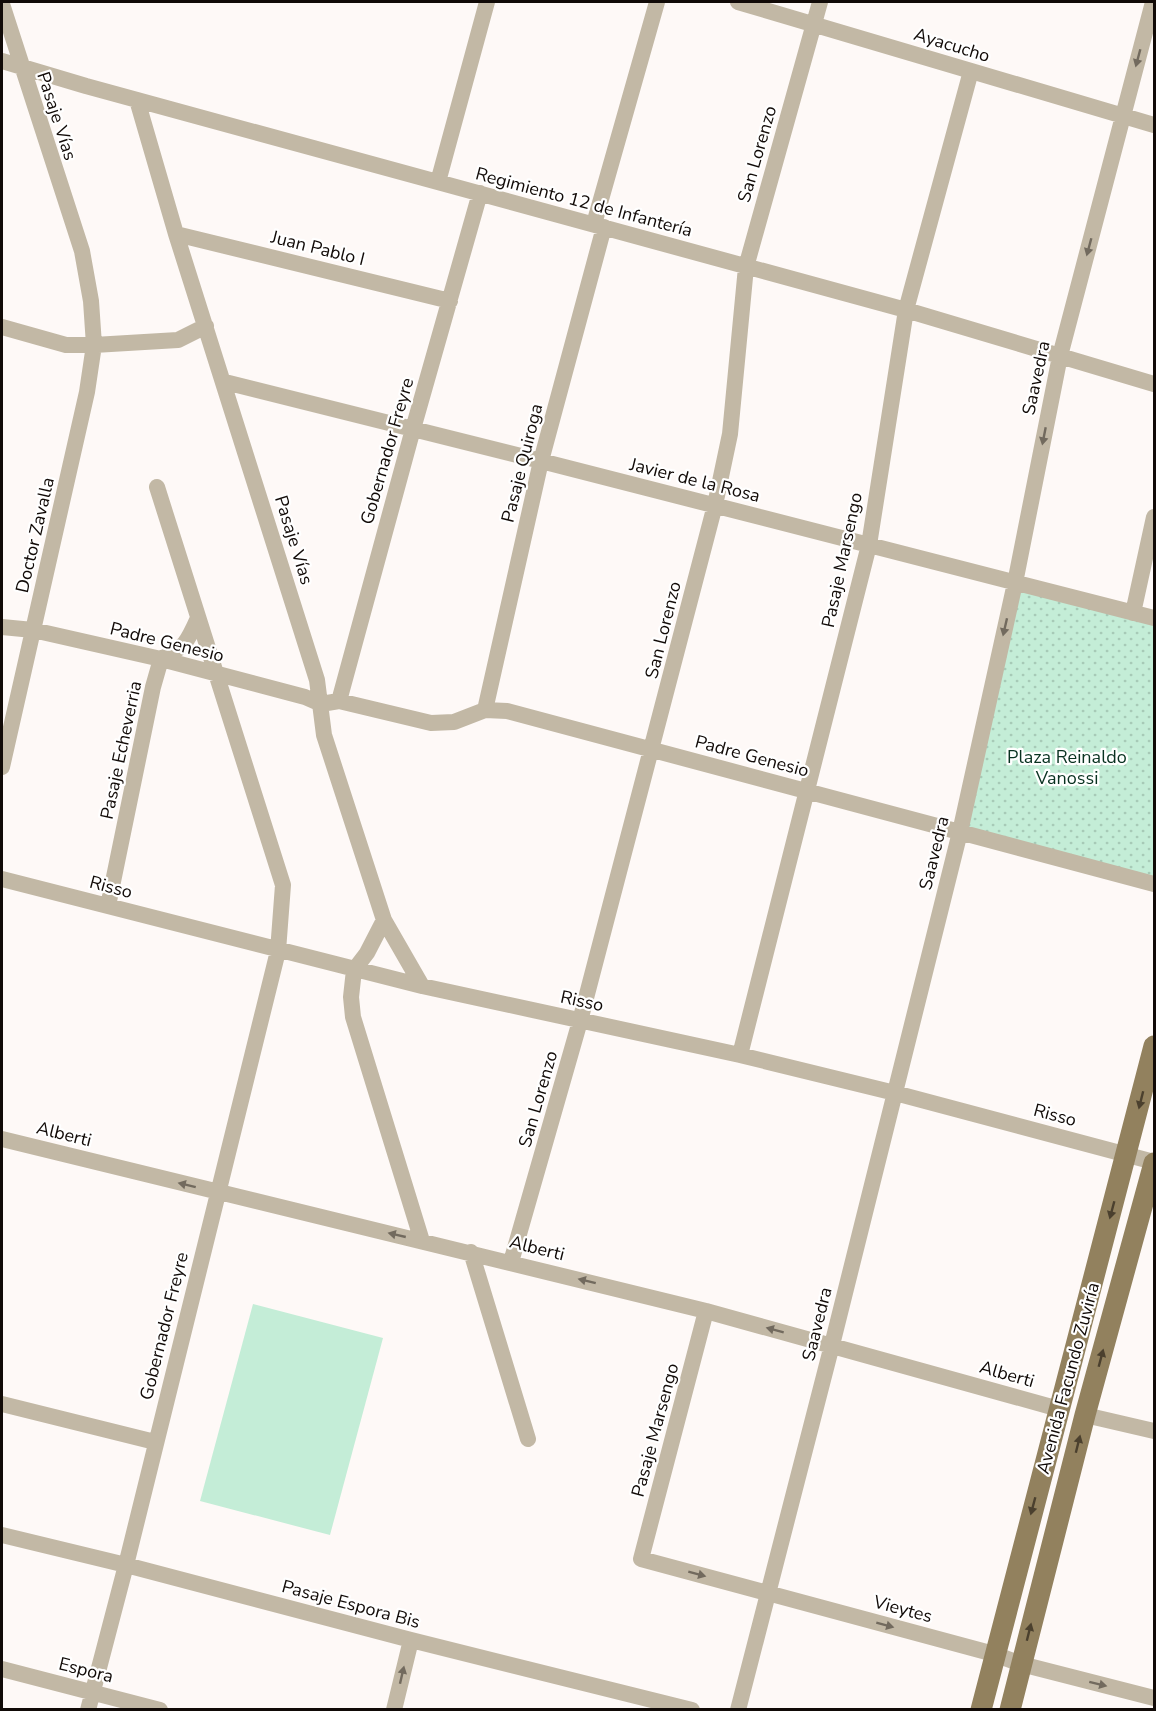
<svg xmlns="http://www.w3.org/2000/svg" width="1156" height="1711" font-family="'Nunito Sans',sans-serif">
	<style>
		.grass { fill: #c4edd7 }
		.park { fill: url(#park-dots) }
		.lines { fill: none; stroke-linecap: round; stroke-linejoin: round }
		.minor { stroke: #c2b8a5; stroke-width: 16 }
		.major { stroke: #92815e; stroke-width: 21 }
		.oneway { fill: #726a5e }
		.oneway2 { fill: #4b402e }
		.labels { text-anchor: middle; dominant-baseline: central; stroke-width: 4.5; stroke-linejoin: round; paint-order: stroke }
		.street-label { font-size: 18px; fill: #110a07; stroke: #fff }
		.park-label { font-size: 18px; fill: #083220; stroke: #fff }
	</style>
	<defs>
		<pattern id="park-dots" width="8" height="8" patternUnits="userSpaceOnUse" patternTransform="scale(1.5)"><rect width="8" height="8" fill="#c4edd7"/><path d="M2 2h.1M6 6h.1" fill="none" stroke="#a7cab7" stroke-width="1.8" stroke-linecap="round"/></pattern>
	</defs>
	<rect width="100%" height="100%" fill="#fef9f7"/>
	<path class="grass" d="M253 1304 383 1338 330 1535 200 1501Z"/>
	<path class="park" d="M1018 586 1154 622V882L962 831Z"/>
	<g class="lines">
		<path class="minor" d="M738 2 1154 125
			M2 4 82 251 91 301 94 345 87 392 2 767
			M2 61 86 86 906 310 1154 384
			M137 100 176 234 317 680 324 735 384 920 422 986
			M438 182 487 2
			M594 224 657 2
			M176 234 450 301
			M2 327 66 345H94L178 340 206 326
			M225 382 541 461 1154 618
			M1133 613 1154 517
			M2 627 33 630 161 659 305 697 321 704 339 701 413 429 480 193
			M339 701 431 723 454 722 485 710 507 711 1154 884
			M485 710 541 461 604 227
			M2 879 422 986 740 1055 895 1093 1154 1162
			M108 906 153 687 161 659C185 647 187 643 198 618
			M384 920 367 953 354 970 351 997 353 1017 422 1241
			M740 1055 869 545 906 310 971 71
			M2 1139 706 1311 1059 1409
			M471 1252 528 1439
			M511 1262 580 1021 715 505 730 434 746 267 820 2
			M706 1311 641 1559 994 1654 1021 1664 1154 1698
			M2 1404 155 1442
			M1085 1415 1154 1431
			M2 1535 126 1565 411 1640 692 1710
			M2 1669 160 1710
			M88 1710 126 1565 278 951 283 885 157 487
			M394 1710 411 1640
			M738 1710 832 1345 960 832 1015 583 1060 356 1153 2"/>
		<path class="major" d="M981 1710 1154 1046
			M1010 1710 1085 1415 1154 1163"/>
	</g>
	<defs><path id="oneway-solid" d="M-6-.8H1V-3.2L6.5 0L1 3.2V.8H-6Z" transform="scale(1.5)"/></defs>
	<g class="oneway">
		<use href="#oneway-solid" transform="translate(1138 58) rotate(105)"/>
		<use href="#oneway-solid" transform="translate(1089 247) rotate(105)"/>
		<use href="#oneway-solid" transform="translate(1044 436) rotate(101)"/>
		<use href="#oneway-solid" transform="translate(1005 627) rotate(103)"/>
		<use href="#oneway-solid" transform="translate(187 1185) rotate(-166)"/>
		<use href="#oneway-solid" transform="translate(397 1235) rotate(-167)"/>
		<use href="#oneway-solid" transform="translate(587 1281) rotate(-166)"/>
		<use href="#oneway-solid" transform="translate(775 1330) rotate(-165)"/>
		<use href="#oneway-solid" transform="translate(697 1574) rotate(15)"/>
		<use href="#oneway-solid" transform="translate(885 1625) rotate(15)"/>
		<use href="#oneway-solid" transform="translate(402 1675) rotate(-77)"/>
		<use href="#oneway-solid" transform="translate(1098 1684) rotate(14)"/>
	</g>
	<g class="oneway2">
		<use href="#oneway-solid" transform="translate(1141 1100) rotate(104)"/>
		<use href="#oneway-solid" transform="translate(1112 1210) rotate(105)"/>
		<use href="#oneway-solid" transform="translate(1101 1358) rotate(-75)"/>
		<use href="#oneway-solid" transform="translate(1078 1444) rotate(-76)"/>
		<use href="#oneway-solid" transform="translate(1033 1506) rotate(105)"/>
		<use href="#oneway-solid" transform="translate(1029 1632) rotate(-76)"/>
	</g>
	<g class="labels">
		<g class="street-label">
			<text transform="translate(952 45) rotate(17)">Ayacucho</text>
			<text transform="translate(57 116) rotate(72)">Pasaje Vías</text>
			<text transform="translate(757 154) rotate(-74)">San Lorenzo</text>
			<text transform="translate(584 202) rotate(15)">Regimiento 12 de Infantería</text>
			<text transform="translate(318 248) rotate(14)">Juan Pablo I</text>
			<text transform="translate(1036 378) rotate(-78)">Saavedra</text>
			<text transform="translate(387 451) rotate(-74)">Gobernador Freyre</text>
			<text transform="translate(522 463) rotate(-76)">Pasaje Quiroga</text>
			<text transform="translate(695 480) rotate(14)">Javier de la Rosa</text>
			<text transform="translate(35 535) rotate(-77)">Doctor Zavalla</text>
			<text transform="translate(294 540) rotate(73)">Pasaje Vías</text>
			<text transform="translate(842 560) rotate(-78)">Pasaje Marsengo</text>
			<text transform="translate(663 630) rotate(-76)">San Lorenzo</text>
			<text transform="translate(167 642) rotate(14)">Padre Genesio</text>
			<text transform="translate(121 750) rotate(-78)">Pasaje Echeverria</text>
			<text transform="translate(752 756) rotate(15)">Padre Genesio</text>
			<text transform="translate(934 853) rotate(-76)">Saavedra</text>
			<text transform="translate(111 887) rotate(15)">Risso</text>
			<text transform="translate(582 1001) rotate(12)">Risso</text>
			<text transform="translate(538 1099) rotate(-74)">San Lorenzo</text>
			<text transform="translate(1055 1115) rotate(15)">Risso</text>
			<text transform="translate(64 1134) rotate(14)">Alberti</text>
			<text transform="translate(537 1248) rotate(14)">Alberti</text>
			<text transform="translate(817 1324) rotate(-76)">Saavedra</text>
			<text transform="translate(164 1326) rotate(-76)">Gobernador Freyre</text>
			<text transform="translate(1007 1374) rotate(16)">Alberti</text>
			<text transform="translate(1068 1378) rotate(-75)">Avenida Facundo Zuviría</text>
			<text transform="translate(655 1430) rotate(-75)">Pasaje Marsengo</text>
			<text transform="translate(351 1604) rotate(15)">Pasaje Espora Bis</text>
			<text transform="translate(903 1609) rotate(15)">Vieytes</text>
			<text transform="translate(86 1670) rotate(14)">Espora</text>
		</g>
		<g class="park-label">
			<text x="1067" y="757">Plaza Reinaldo<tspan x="1067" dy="21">Vanossi</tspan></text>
		</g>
	</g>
	<rect width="1156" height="1711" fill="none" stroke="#110a07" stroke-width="6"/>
</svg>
